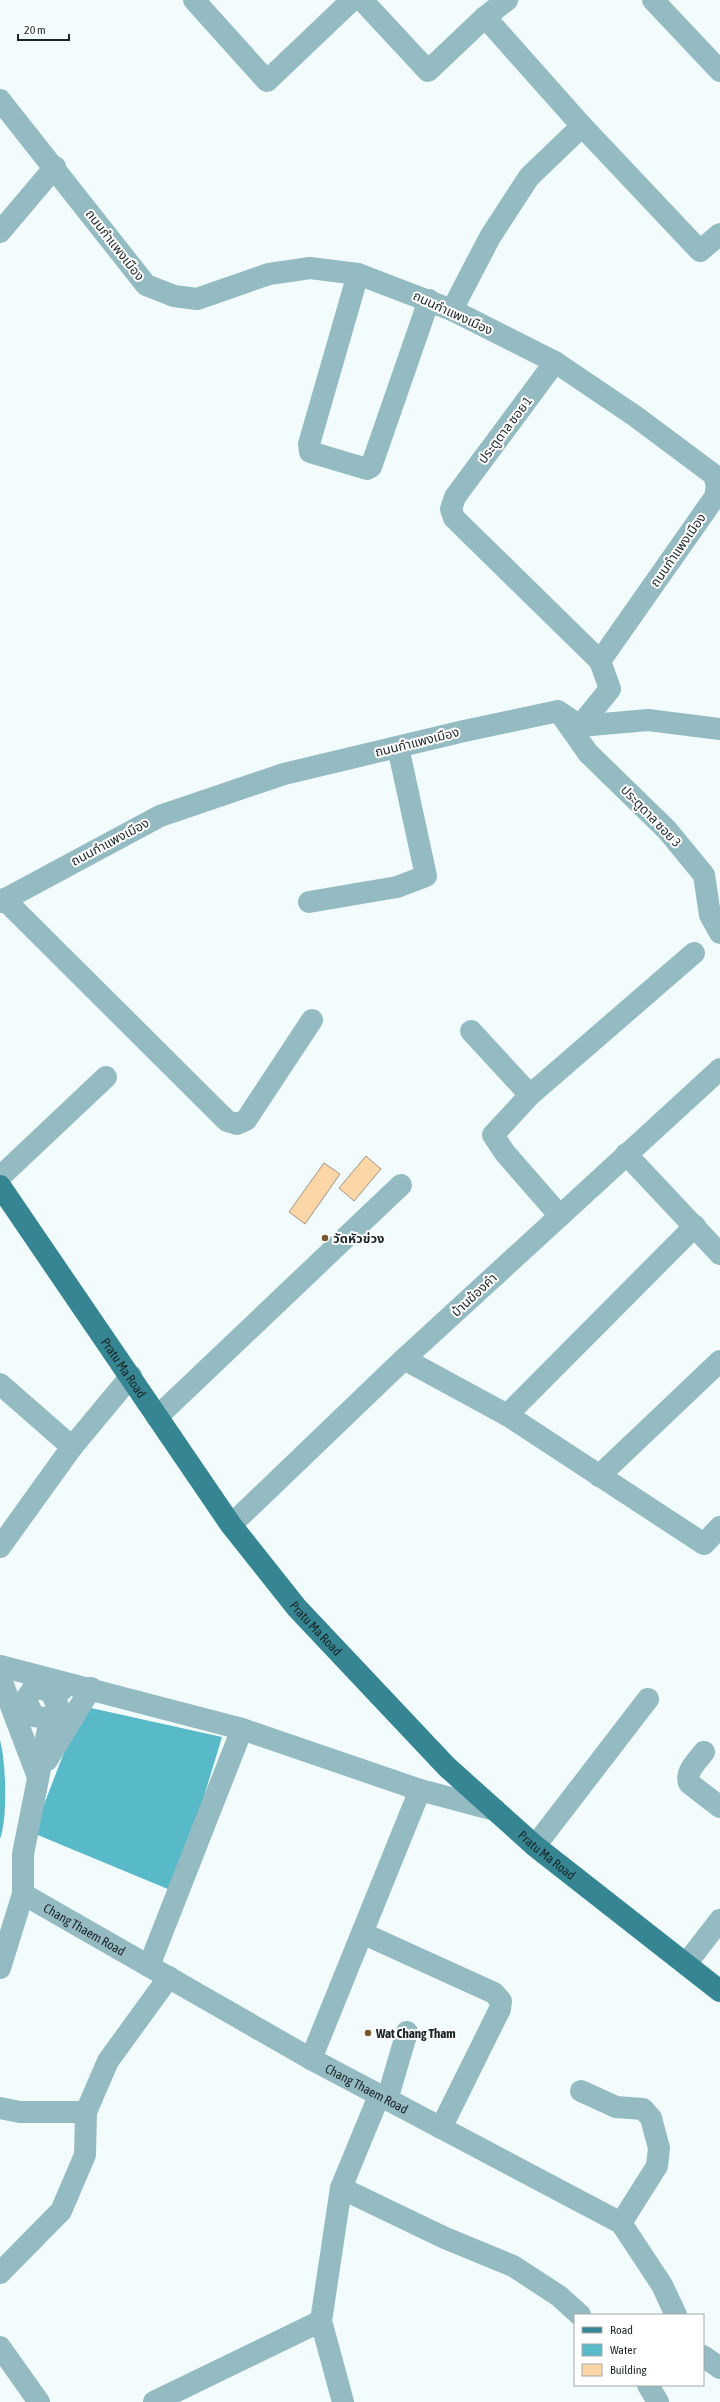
<svg xmlns="http://www.w3.org/2000/svg" width="720" height="2402" font-family="'Asap Condensed','Noto Sans Thai',sans-serif">
	<style>
		.water { fill: #58b9c8 }
		.building { fill: #fdd6a7; stroke: #a09384 }
		.lines { fill: none; stroke-linecap: round; stroke-linejoin: round }
		.minor { stroke: #95bbc2; stroke-width: 22 }
		.major { stroke: #358692; stroke-width: 22 }
		.poi-dot { fill: #77572d; stroke: #fff; stroke-width: 1.5 }
		.labels { text-anchor: middle; dominant-baseline: central; stroke-width: 4; stroke-linejoin: round; paint-order: stroke }
		.street-label { font-size: 13px; fill: #1c2527; stroke: #fff }
		.poi-label { font-size: 13px; font-weight: bold; fill: #1c2527; stroke: #fff; text-anchor: start }
	</style>
	<rect width="100%" height="100%" fill="#f2fcfd"/>
	<path class="water" d="M82 1706 222 1737 175 1892 33 1833Z
		M0 1740C6 1763 8 1817 0 1839Z"/>
	<path class="building" d="M366 1156 381 1169 354 1201 339 1188Z
		M324 1163 340 1174 305 1224 289 1212Z"/>
	<g class="lines">
		<g class="minor">
			<path d="M194 0 267 81 352 0"/>
			<path d="M362 0 428 71 485 17 507 0"/>
			<path d="M653 0 720 71"/>
			<path d="M485 17 582 126 700 251 720 234"/>
			<path d="M0 100 146 285 174 296 197 299 269 274 310 268 358 274 452 310 555 362 635 416 714 475 717 486 715 497 600 661 610 689 580 726"/>
			<path d="M0 232 55 167"/>
			<path d="M358 274 309 444 310 452 367 469 371 467 429 300"/>
			<path d="M452 310 490 237 529 177 582 126"/>
			<path d="M555 362 455 497 451 509 454 518 600 661"/>
			<path d="M562 716 588 753 667 830 704 875 710 915 720 933"/>
			<path d="M580 726 648 720 720 729"/>
			<path d="M4 899 227 1121 237 1124 246 1120 312 1020"/>
			<path d="M0 902 160 816 284 774 464 731 558 711 580 726"/>
			<path d="M309 902 397 887 426 876 398 747"/>
			<path d="M471 1031 530 1095"/>
			<path d="M626 1154 720 1254"/>
			<path d="M0 1177 106 1077"/>
			<path d="M560 1216 505 1153 493 1135 530 1095 694 953"/>
			<path d="M404 1359 507 1415 704 1544 720 1527"/>
			<path d="M0 1384 72 1447"/>
			<path d="M507 1415 695 1226"/>
			<path d="M157 1417 401 1185"/>
			<path d="M599 1476 720 1361"/>
			<path d="M231 1525 404 1359 720 1069"/>
			<path d="M0 1547 72 1447 131 1376"/>
			<path d="M0 1666 242 1729 420 1790 495 1810"/>
			<path d="M0 1677 38 1777"/>
			<path d="M50 1691 58 1706 50 1719 33 1716 26 1699 34 1687 50 1691 62 1690"/>
			<path d="M704 1752C697 1761 685 1772 689 1783L720 1807"/>
			<path d="M47 1760 91 1688"/>
			<path d="M535 1846 648 1699"/>
			<path id="s1" d="M23 1894 311 2059 621 2223 662 2285 676 2315"/>
			<path d="M362 1933 494 1993 501 2001 500 2009 441 2128"/>
			<path d="M686 1964 720 1920"/>
			<path d="M149 1966 242 1729"/>
			<path d="M0 1968 23 1894V1854L50 1719"/>
			<path d="M311 2059 420 1790"/>
			<path d="M581 2091 616 2107 643 2109 651 2118 659 2148 657 2166 621 2223"/>
			<path d="M387 2100 407 2032"/>
			<path d="M0 2108 20 2112H86"/>
			<path d="M341 2188 445 2238 513 2266 559 2296 580 2315"/>
			<path d="M0 2273 61 2211 85 2155 86 2112 108 2061 169 1977"/>
			<path d="M0 2347 39 2402"/>
			<path d="M703 2356 720 2368"/>
			<path d="M648 2385 658 2402"/>
			<path d="M154 2402 321 2321"/>
			<path d="M343 2402 321 2321 341 2188 379 2096"/>
		</g>
		<path class="major" id="s2" d="M0 1186 231 1525 297 1608 447 1767 535 1846 720 1991"/>
	</g>
	<g class="poi-dot">
		<circle cx="325" cy="1238" r="4"/>
		<circle cx="368" cy="2033" r="4"/>
	</g>
	<g class="labels">
		<g class="street-label">
			<text transform="translate(115 245) rotate(52)">ถนนกำแพงเมือง</text>
			<text transform="translate(453 313) rotate(25)">ถนนกำแพงเมือง</text>
			<text transform="translate(505 430) rotate(-53)">ประตูดาล ซอย 1</text>
			<text transform="translate(678 550) rotate(-55)">ถนนกำแพงเมือง</text>
			<text transform="translate(417 742) rotate(-14)">ถนนกำแพงเมือง</text>
			<text transform="translate(651 816) rotate(46)">ประตูดาล ซอย 3</text>
			<text transform="translate(110 842) rotate(-28)">ถนนกำแพงเมือง</text>
			<text transform="translate(474 1295) rotate(-43)">บ้านฆ้องคำ</text>
			<text stroke="none"><textPath href="#s2" startOffset="220">Pratu Ma Road</textPath></text>
			<text stroke="none"><textPath href="#s2" startOffset="544">Pratu Ma Road</textPath></text>
			<text stroke="none"><textPath href="#s2" startOffset="868">Pratu Ma Road</textPath></text>
			<text stroke="none"><textPath href="#s1" startOffset="71">Chang Thaem Road</textPath></text>
			<text stroke="none"><textPath href="#s1" startOffset="395">Chang Thaem Road</textPath></text>
		</g>
		<g class="poi-label">
			<text x="333" y="1238">วัดหัวข่วง</text>
			<text x="376" y="2033">Wat Chang Tham</text>
		</g>
	</g>
	<rect x="574" y="2314" width="130" height="72" fill="#ffffff" stroke="#a4a8a9"/>
	<rect x="582" y="2327" width="20" height="6" fill="#358692" stroke="#a4a8a9"/>
	<text x="610" y="2334" font-size="12" fill="#1c2527">Road</text>
	<rect x="582" y="2344" width="20" height="12" fill="#58b9c8" stroke="#a4a8a9"/>
	<text x="610" y="2354" font-size="12" fill="#1c2527">Water</text>
	<rect x="582" y="2364" width="20" height="12" fill="#fdd6a7" stroke="#a4a8a9"/>
	<text x="610" y="2374" font-size="12" fill="#1c2527">Building</text>
	<path d="M18 34v6h51v-6" fill="none" stroke="#1c2527" stroke-width="2"/>
	<text x="24" y="34" font-size="12" fill="#1c2527" stroke="#ffffff" stroke-width="3" paint-order="stroke">20 m</text>
</svg>
